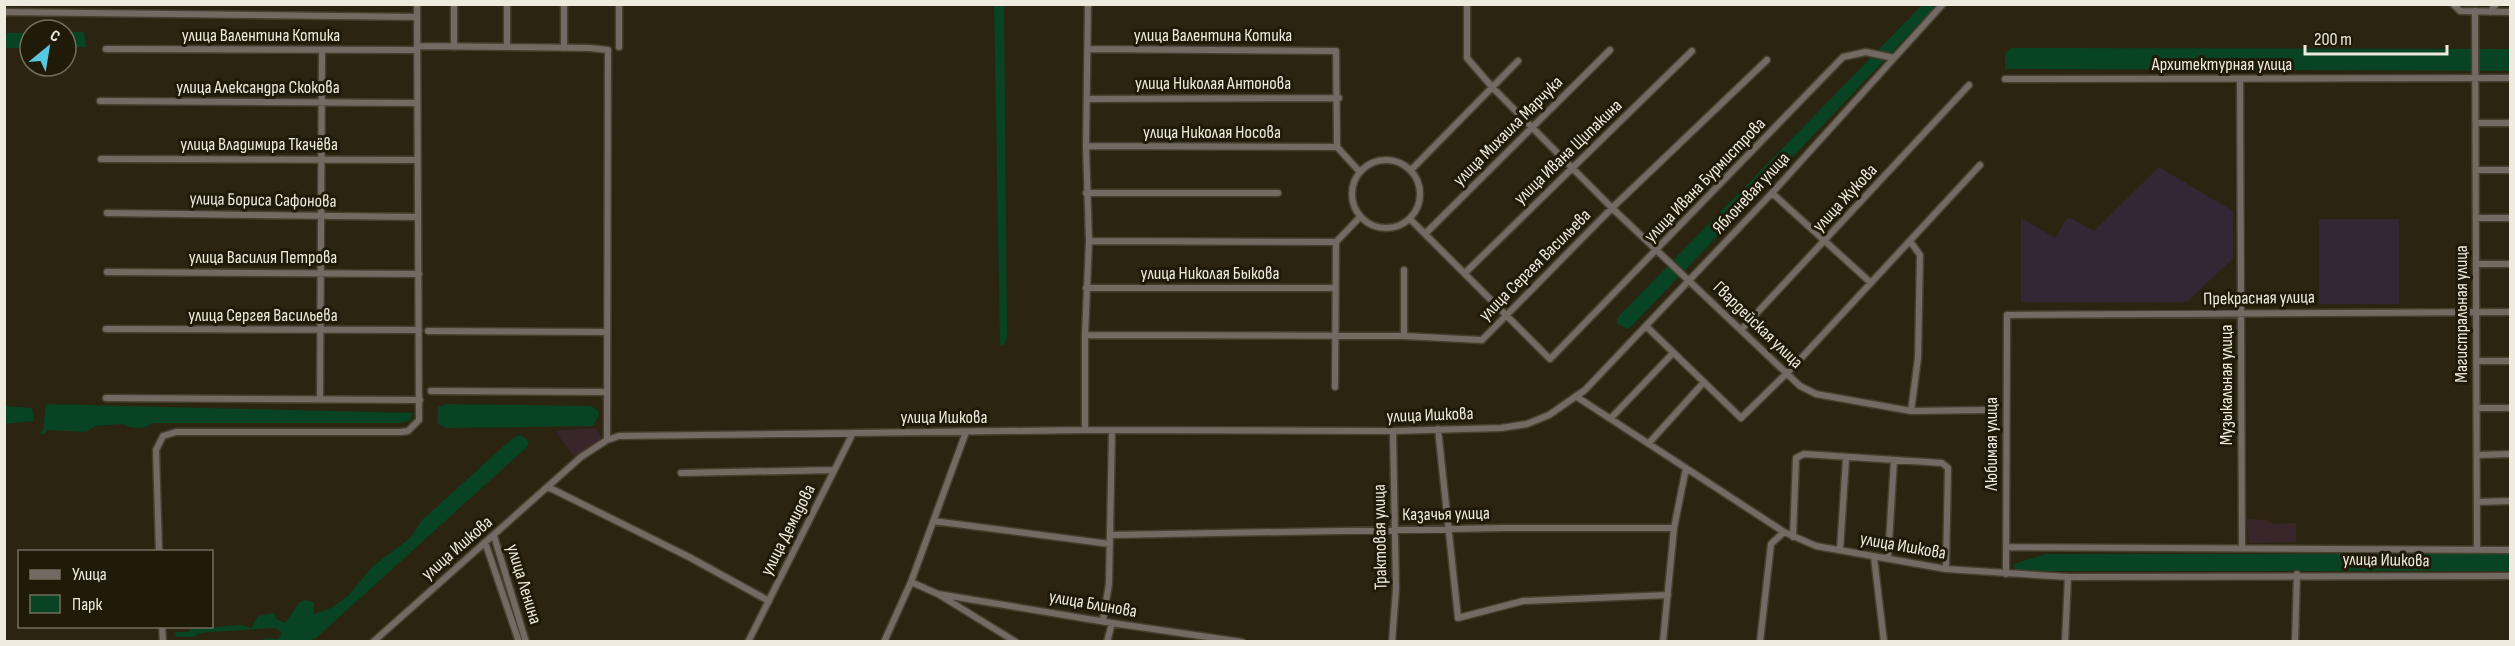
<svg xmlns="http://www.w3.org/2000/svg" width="2515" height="646" font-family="'Sofia Sans Condensed',sans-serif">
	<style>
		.commercial { fill: #39262b }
		.education { fill: #332735 }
		.green { fill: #084323 }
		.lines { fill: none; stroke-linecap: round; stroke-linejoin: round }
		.minor-casing { stroke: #45402e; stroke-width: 9 }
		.minor { stroke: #726a63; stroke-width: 6 }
		.labels { text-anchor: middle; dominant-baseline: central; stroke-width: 6; stroke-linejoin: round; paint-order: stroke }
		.street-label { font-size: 18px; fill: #eeeade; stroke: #201b08 }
	</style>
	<rect width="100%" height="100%" fill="#2a2411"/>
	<path class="commercial" d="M596 428 602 438 574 457 555 431Z
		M2246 519 2266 520 2273 524 2296 523V542L2249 543Z"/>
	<path class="education" d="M2159 167 2233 211V258L2187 302H2021V218L2055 238 2068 217 2094 231Z
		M2319 219H2399V304H2319Z"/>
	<path class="green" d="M994 5H1004L1007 338 1003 346 1000 344Z
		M1922 5H1932L1934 8 1632 326 1628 329 1617 324V318Z
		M66 32H84L86 47H66Z
		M4 33H30V48H5Z
		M2012 48 2510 49V71L2005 69V53Z
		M46 404 413 413 410 421 399 423H152C145 430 131 429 123 424L95 426 86 432 47 430 45 434H40L43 429Z
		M446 404 591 406 598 410 599 415 593 426 446 428 437 423 438 407Z
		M5 406 32 408 34 421 5 424Z
		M521 435 529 442 527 447 316 638 307 641H262L265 638 278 639 282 633 276 628 209 632 198 634 195 637H176L175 632H188L191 629 241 625 251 628 258 616 275 613 276 619 285 623 299 603 305 600 314 602V614L331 608 348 596 372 567 410 538 422 520 514 437Z
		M2045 554H2510V571H2016L2014 564Z"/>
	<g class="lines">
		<defs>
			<path id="minor" d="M1467 4V58L1493 88 1612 208 1800 386 1816 394 1911 411 1984 410
				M2453 4 2460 11 2510 12
				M2475 11 2477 550
				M4 12 417 17
				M2490 12 2496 4
				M417 46 590 48 608 50 607 440
				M507 46V4
				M454 47V4
				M619 47V4
				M564 48V4
				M106 49 417 50
				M1089 49 1336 51 1337 147 1359 171
				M2005 79 2510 78
				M2240 79 2242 548
				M1087 99 1339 98
				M100 101 417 103
				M2476 123H2510
				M1086 146 1337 147
				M101 159 418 160
				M1352 194a34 34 0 1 1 68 0a34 34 0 1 1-68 0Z
				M1411 170 1518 61
				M2476 170H2510
				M1086 193H1278
				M1772 193 1870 282
				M107 213 418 217
				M2476 218H2510
				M1410 219 1550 359 1843 57 1866 52 1894 58
				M1426 233 1610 50
				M1089 241 1336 242
				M1910 241 1920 255 1918 358 1911 411
				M2476 264H2510
				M107 272 419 274
				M1465 273 1692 51
				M1086 288H1334
				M1647 327 1741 418 1792 368 1980 165
				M106 329 419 330
				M1741 330 1969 85
				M428 331 607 332
				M1085 335 1404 336 1482 340 1612 208 1767 60
				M1404 336V270
				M2476 361H2510
				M1335 387 1336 242 1359 218
				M431 391 607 392
				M1577 397 1784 532 1816 546 1946 569 2068 577 2510 576
				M106 398 420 400
				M320 399 322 51
				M2477 408H2510
				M1611 418 1673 353
				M1438 429 1458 618 1523 601 1668 595
				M1085 430V335L1089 241 1086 146 1088 4
				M1649 443 1704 382
				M2477 455 2510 454
				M681 473 834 470
				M548 487 689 557 769 601
				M2477 502 2510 501
				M933 521 1110 544
				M1110 535 1503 528H1674
				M494 536 526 642
				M1793 537 1796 458 1804 454 1942 463 1948 468 1946 569
				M485 542 519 642
				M2006 547 2510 550
				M1840 550 1846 459
				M159 552 156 450 163 436 176 432H401L408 431 419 420 417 4
				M1874 557 1884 642
				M1888 559 1894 460
				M2006 574 2007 315 2510 312
				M911 582 938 594 1016 642
				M938 594 1112 623 1242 642
				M1103 620 1109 584 1112 431
				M162 626 163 642
				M373 642 581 457 607 440 619 436 1085 430 1393 431 1501 428 1527 424 1549 415 1585 390 1772 193 1943 4
				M748 642 853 433
				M884 642 911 582 966 432
				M1107 642 1112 623
				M1392 642 1396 589 1393 431
				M1663 642 1674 528 1686 468
				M1760 642 1771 544 1784 532
				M2065 642 2068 577
				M2295 642 2297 574"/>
		</defs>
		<use href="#minor" class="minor-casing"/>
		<use href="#minor" class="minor"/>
	</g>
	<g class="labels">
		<g class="street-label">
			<text x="261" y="35">улица Валентина Котика</text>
			<text x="1213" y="35">улица Валентина Котика</text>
			<text x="2222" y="64">Архитектурная улица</text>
			<text x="1213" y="83">улица Николая Антонова</text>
			<text x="258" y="87">улица Александра Скокова</text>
			<text transform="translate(1508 131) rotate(-45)">улица Михаила Марчука</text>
			<text x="1212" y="132">улица Николая Носова</text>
			<text x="259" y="144">улица Владимира Ткачёва</text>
			<text transform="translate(1568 152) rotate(-44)">улица Ивана Щипакина</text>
			<text transform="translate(1705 180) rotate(-46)">улица Ивана Бурмистрова</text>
			<text transform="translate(1751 193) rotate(-47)">Яблоневая улица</text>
			<text transform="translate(1845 198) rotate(-47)">улица Жукова</text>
			<text transform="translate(263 200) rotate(1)">улица Бориса Сафонова</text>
			<text x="263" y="257">улица Василия Петрова</text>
			<text transform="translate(1535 265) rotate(-45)">улица Сергея Васильева</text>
			<text x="1210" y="273">улица Николая Быкова</text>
			<text transform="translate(2259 298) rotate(-1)">Прекрасная улица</text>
			<text transform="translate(2461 314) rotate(-90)">Магистральная улица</text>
			<text x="263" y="315">улица Сергея Васильева</text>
			<text transform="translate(1758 325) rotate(44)">Гвардейская улица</text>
			<text transform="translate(2226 385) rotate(-90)">Музыкальная улица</text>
			<text transform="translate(1430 415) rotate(-2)">улица Ишкова</text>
			<text x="944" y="417">улица Ишкова</text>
			<text transform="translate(1991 444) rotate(-90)">Любимая улица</text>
			<text transform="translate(1446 514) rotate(-1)">Казачья улица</text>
			<text transform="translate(788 530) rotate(-63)">улица Демидова</text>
			<text transform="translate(1380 537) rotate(-91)">Трактовая улица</text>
			<text transform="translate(1903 546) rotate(10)">улица Ишкова</text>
			<text transform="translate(457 548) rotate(-41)">улица Ишкова</text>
			<text transform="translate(2386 560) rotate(1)">улица Ишкова</text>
			<text transform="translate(524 584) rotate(73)">улица Ленина</text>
			<text transform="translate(1093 604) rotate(10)">улица Блинова</text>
		</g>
	</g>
	<rect width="2515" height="646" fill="none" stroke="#eeeade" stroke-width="12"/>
	<rect x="18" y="550" width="195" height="78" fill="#201b08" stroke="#726e5e" stroke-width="1.5"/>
	<rect x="30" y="570" width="30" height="9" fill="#726a63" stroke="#726e5e" stroke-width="1.5"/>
	<text x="72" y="580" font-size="18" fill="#eeeade">Улица</text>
	<rect x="30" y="595" width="30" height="18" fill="#084323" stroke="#726e5e" stroke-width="1.5"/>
	<text x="72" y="610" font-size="18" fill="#eeeade">Парк</text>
	<g transform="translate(48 48) rotate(30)"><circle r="28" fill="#201b08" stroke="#726e5e" stroke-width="1.5"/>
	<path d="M0-4.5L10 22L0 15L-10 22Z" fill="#56c9e0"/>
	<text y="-9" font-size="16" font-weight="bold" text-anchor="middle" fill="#eeeade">С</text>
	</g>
	<path d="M2305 45v9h142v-9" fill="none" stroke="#eeeade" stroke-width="3"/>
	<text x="2314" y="45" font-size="18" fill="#eeeade" stroke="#201b08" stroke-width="4.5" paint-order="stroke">200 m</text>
</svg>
